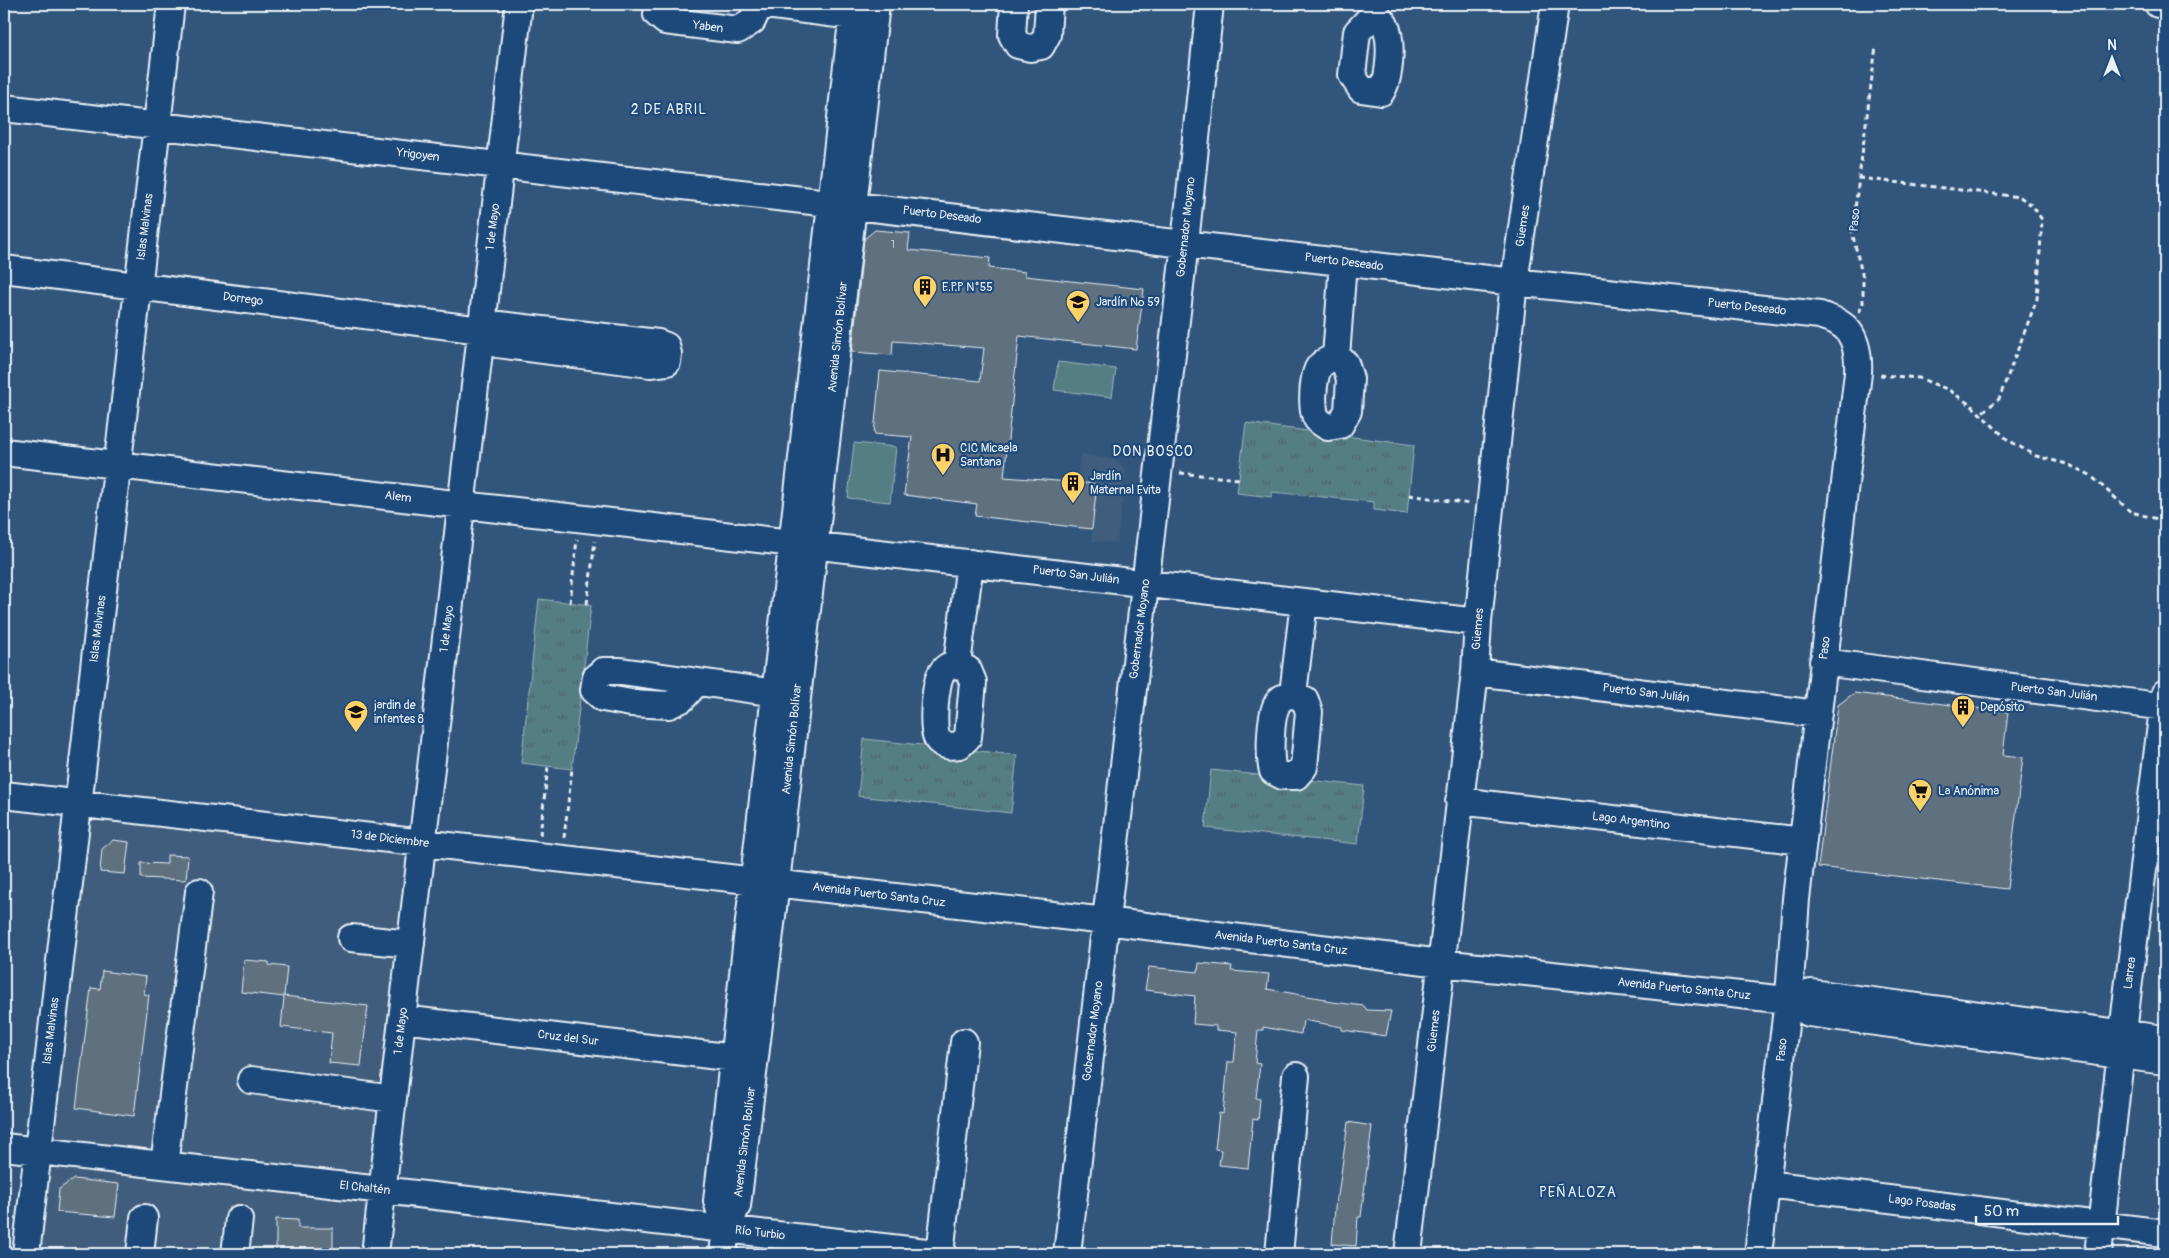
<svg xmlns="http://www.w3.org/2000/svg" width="2169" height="1258" font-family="Pangolin,sans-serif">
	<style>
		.built { fill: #3f5d7d }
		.grass { fill: #557d84; stroke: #9eb7be }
		.park { fill: url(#park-tufts); stroke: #9eb7be }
		.building { fill: #5e707f; stroke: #e8f1f8 }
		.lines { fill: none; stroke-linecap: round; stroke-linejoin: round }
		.minor-casing { stroke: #e8f1f8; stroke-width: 30 }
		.path { stroke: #e8f1f8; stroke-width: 3; stroke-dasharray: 5 4; stroke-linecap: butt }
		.minor { stroke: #1f4a7a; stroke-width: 26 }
		.labels { text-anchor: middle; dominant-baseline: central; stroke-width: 4.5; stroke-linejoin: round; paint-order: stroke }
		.number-label { font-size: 10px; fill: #c6d1da }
		.street-label { font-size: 12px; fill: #e8f1f8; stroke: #1f4a7a }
		.poi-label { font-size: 12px; fill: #e8f1f8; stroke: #1f4a7a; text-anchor: start }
		.neighbourhood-label { font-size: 14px; letter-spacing: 1px; fill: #e8f1f8; stroke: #1f4a7a }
	</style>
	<defs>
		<pattern id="park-tufts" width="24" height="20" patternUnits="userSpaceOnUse" patternTransform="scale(1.25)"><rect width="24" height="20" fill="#557d84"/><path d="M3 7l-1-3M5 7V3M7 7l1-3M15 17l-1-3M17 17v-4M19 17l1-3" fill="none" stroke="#4e656a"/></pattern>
	</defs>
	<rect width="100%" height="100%" fill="#32557c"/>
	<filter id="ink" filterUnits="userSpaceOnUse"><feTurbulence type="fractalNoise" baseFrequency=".02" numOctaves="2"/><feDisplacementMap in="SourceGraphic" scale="10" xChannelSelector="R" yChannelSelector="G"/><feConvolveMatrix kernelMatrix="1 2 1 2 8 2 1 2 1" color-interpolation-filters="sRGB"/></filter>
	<g filter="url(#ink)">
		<path class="built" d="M1080 454 1116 460 1126 470 1117 543 1092 541V528L1077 483Z
			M78 803 422 842 375 1254H26Z"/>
		<path class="grass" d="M1058 362 1116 369 1112 397 1054 390Z
			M854 443 896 447 890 502 848 498Z"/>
		<path class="park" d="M1246 423 1414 445 1407 514 1374 510V502L1272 492V497L1237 493Z
			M539 599 591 605 572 769 521 763Z
			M864 739 1017 755 1011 813 858 796Z
			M1211 770 1364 786 1358 844 1205 828Z"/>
		<path class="building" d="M875 230 910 233 908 250 990 258 989 268 1025 272V276L1144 289 1136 349 1019 336 1004 477 1097 484 1092 529 975 516 977 504 904 495 912 437 874 434 880 371 980 381 984 348 893 341 892 355 852 352 864 239Z
			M1854 693 2008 712 2003 755 2023 757 2007 889 1818 867 1838 705Z
			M113 840 129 842 125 874 100 872 102 849Z
			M167 855 188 856 186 880 141 878V863L167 864Z
			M244 960 269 962V965L287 967 284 996 368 1006 361 1066 329 1063 332 1033 281 1027 284 997 241 992Z
			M1199 963 1232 966 1231 971 1269 974 1267 989 1325 999V1001L1364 1006 1367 1010 1391 1011 1386 1036 1342 1030V1027L1303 1020 1301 1034 1263 1027V1030H1258L1255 1063 1260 1064 1256 1098 1260 1099 1258 1120 1253 1119 1248 1168 1219 1165 1221 1150 1215 1149 1219 1113 1223 1114 1228 1062H1234L1237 1032 1216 1030V1026L1193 1024 1195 996 1145 990 1149 967 1198 972Z
			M102 971 146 977 144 994 149 995 134 1116 76 1108 91 988 100 989Z
			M1348 1122 1372 1126 1361 1217H1358L1356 1246 1332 1244 1336 1196H1338Z
			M74 1179 119 1184 115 1217 57 1212 59 1189Z
			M276 1219 298 1220V1228H333V1254H297V1251H276Z"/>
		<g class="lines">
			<defs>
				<path id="minor" d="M659 4 657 14 665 21 738 30 752 21 760 4
					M758 4 853 16
					M1014 4 1012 35 1018 45 1030 48 1041 46 1047 35 1049 4
					M2158 4 2165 5
					M1375 13C1378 17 1383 21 1385 25 1393 40 1390 79 1381 92L1361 89 1352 75 1357 32 1375 13V4
					M4 108 1514 282 1820 315C1826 318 1834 319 1839 323 1856 332 1859 356 1858 373L1796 899 1790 983 1758 1254
					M4 269 481 330 499 325 658 343 666 346 668 354 667 362 650 364 497 344 481 330
					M1336 357 1345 363 1350 379 1348 411 1340 425 1328 427C1325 425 1321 423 1318 420 1310 412 1313 376 1319 367 1323 361 1331 359 1336 357L1343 262
					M4 452 1478 622
					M1823 662 2165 707
					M957 664 968 670 973 682 968 737 960 745C952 746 944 747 938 740 931 733 935 683 941 674 945 667 949 665 957 664L970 563
					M1475 672 1818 714
					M696 683 682 699 669 705 631 703 603 698 594 690 596 677 603 671H621L776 693
					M1293 694 1305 700 1309 712 1304 767 1296 776H1283L1273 771C1269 757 1270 717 1277 704 1281 697 1286 696 1293 694L1304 602
					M4 795 1106 921 1441 963 1787 1000 1811 993 2165 1039
					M1459 801 1803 841
					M351 938 411 944
					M1787 1000 1809 1013 2165 1061
					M402 1019 735 1058
					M251 1080 393 1099
					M4 1147 944 1254
					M164 1165 199 892
					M1767 1184 2165 1233
					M726 1229 717 1201 854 4
					M26 1254 171 4
					M140 1254 144 1218
					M235 1254 239 1219
					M375 1254 519 4
					M723 1254 726 1229 737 1206 776 883 876 4
					M940 1254 964 1042
					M1067 1254 1185 243 1210 4
					M1279 1254 1296 1076
					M1408 1254 1475 672 1478 622 1514 282 1555 4
					M2098 1254 2128 989 2165 693"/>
			</defs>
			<use href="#minor" class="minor-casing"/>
			<path class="path" d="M1859 178 2020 197 2033 206 2042 220 2037 299 1999 399 1980 414
				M1859 312 1863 304V278L1852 232 1876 46
				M1880 375 1919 378 1949 390 1972 406 2008 440 2036 456 2067 464 2090 475 2131 512 2165 521
				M1180 473 1239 479
				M1409 495 1470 504
				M570 603 577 539
				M587 604 595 541
				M540 835 548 766
				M564 838 572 769"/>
			<use href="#minor" class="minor"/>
		</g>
	</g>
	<defs>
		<symbol id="building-pin" viewBox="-11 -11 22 30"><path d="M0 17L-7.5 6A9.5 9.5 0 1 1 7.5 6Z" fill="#ffd166" stroke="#1f4a7a"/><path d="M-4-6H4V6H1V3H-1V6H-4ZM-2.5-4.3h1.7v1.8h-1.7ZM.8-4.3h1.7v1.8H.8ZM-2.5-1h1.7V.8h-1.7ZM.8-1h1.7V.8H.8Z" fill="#111"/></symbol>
		<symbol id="school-pin" viewBox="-11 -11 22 30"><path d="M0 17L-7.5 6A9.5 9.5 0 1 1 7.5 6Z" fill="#ffd166" stroke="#1f4a7a"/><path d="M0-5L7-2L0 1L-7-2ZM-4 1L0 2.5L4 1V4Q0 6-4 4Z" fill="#111"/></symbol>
		<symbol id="hospital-pin" viewBox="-11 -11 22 30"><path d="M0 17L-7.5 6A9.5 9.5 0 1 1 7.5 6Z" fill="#ffd166" stroke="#1f4a7a"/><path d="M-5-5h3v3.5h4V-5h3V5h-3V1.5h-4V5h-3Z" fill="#111"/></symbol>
		<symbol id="supermarket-pin" viewBox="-11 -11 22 30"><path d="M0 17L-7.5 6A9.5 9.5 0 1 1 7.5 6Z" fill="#ffd166" stroke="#1f4a7a"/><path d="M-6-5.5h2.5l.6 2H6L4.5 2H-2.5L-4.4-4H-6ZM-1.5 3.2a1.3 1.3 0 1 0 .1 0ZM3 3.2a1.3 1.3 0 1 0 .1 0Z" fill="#111"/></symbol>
	</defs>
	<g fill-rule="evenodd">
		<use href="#building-pin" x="911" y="273" width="28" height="38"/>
		<use href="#school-pin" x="1064" y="288" width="28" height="38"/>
		<use href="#hospital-pin" x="929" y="441" width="28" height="38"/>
		<use href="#building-pin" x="1059" y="469" width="28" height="38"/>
		<use href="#building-pin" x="1949" y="693" width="28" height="38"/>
		<use href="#school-pin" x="342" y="698" width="28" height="38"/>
		<use href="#supermarket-pin" x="1906" y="777" width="28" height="38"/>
	</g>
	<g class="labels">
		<g class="number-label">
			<text x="893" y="245">1</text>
		</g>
		<g class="street-label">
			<text transform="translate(708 27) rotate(7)">Yaben</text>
			<text transform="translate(418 155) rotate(7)">Yrigoyen</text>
			<text transform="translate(942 215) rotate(7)">Puerto Deseado</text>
			<text transform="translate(1855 220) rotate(-85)">Paso</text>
			<text transform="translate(1523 226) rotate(-82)">Güemes</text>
			<text transform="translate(145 227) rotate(-83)">Islas Malvinas</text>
			<text transform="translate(493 227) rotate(-83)">1 de Mayo</text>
			<text transform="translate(1186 227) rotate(-84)">Gobernador Moyano</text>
			<text transform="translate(1344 262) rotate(7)">Puerto Deseado</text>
			<text transform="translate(243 299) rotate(7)">Dorrego</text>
			<text transform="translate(1747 307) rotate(6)">Puerto Deseado</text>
			<text transform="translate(838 337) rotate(-84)">Avenida Simón Bolívar</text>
			<text transform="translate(398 497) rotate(7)">Alem</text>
			<text transform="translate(1076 575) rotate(7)">Puerto San Julián</text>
			<text transform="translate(98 629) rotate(-83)">Islas Malvinas</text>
			<text transform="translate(447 629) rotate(-83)">1 de Mayo</text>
			<text transform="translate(1140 629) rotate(-83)">Gobernador Moyano</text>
			<text transform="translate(1478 629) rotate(-85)">Güemes</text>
			<text transform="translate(1825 648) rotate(-83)">Paso</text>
			<text transform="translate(2054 692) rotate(7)">Puerto San Julián</text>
			<text transform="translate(1646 693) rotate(7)">Puerto San Julián</text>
			<text transform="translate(792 739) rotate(-84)">Avenida Simón Bolívar</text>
			<text transform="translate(1631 821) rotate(7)">Lago Argentino</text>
			<text transform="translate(390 839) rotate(7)">13 de Diciembre</text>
			<text transform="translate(879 895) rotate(7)">Avenida Puerto Santa Cruz</text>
			<text transform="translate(1281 943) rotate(7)">Avenida Puerto Santa Cruz</text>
			<text transform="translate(2130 973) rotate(-83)">Larrea</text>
			<text transform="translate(1684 989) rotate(6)">Avenida Puerto Santa Cruz</text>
			<text transform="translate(51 1031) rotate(-83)">Islas Malvinas</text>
			<text transform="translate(401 1031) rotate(-83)">1 de Mayo</text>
			<text transform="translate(1093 1031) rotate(-83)">Gobernador Moyano</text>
			<text transform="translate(1434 1031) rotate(-84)">Güemes</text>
			<text transform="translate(568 1038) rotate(7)">Cruz del Sur</text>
			<text transform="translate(1782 1050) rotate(-84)">Paso</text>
			<text transform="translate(745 1142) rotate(-83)">Avenida Simón Bolívar</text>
			<text transform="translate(365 1188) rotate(6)">El Chaltén</text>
			<text transform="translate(1922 1203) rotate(7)">Lago Posadas</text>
			<text transform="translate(760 1233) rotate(7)">Río Turbio</text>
		</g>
		<g class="poi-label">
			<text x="942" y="287">E.P.P N°55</text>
			<text x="1096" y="302">Jardín Nº 59</text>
			<text x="960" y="448">CIC Micaela<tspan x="960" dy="14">Santana</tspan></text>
			<text x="1090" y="476">Jardín<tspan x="1090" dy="14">Maternal Evita</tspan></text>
			<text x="374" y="705">jardin de<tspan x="374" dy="14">infantes 8</tspan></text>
			<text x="1980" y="707">Depósito</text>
			<text x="1938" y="791">La Anónima</text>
		</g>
		<g class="neighbourhood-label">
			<text x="669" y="109">2 DE ABRIL</text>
			<text x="1153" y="451">DON BOSCO</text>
			<text x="1578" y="1192">PEÑALOZA</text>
		</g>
	</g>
	<rect width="2169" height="1258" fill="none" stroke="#1f4a7a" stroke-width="20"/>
	<rect x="10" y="10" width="2149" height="1238" fill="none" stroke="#e8f1f8" stroke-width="2" filter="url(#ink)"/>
	<g transform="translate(2112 58)" stroke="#1f4a7a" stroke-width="4" paint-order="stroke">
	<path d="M0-4L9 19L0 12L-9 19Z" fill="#e8f1f8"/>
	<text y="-8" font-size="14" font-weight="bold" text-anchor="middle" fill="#e8f1f8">N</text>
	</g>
	<path d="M1976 1216v8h142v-8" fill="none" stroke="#e8f1f8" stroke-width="2.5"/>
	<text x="1984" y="1216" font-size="15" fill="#e8f1f8" stroke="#1f4a7a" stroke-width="4" paint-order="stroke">50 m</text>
</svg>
